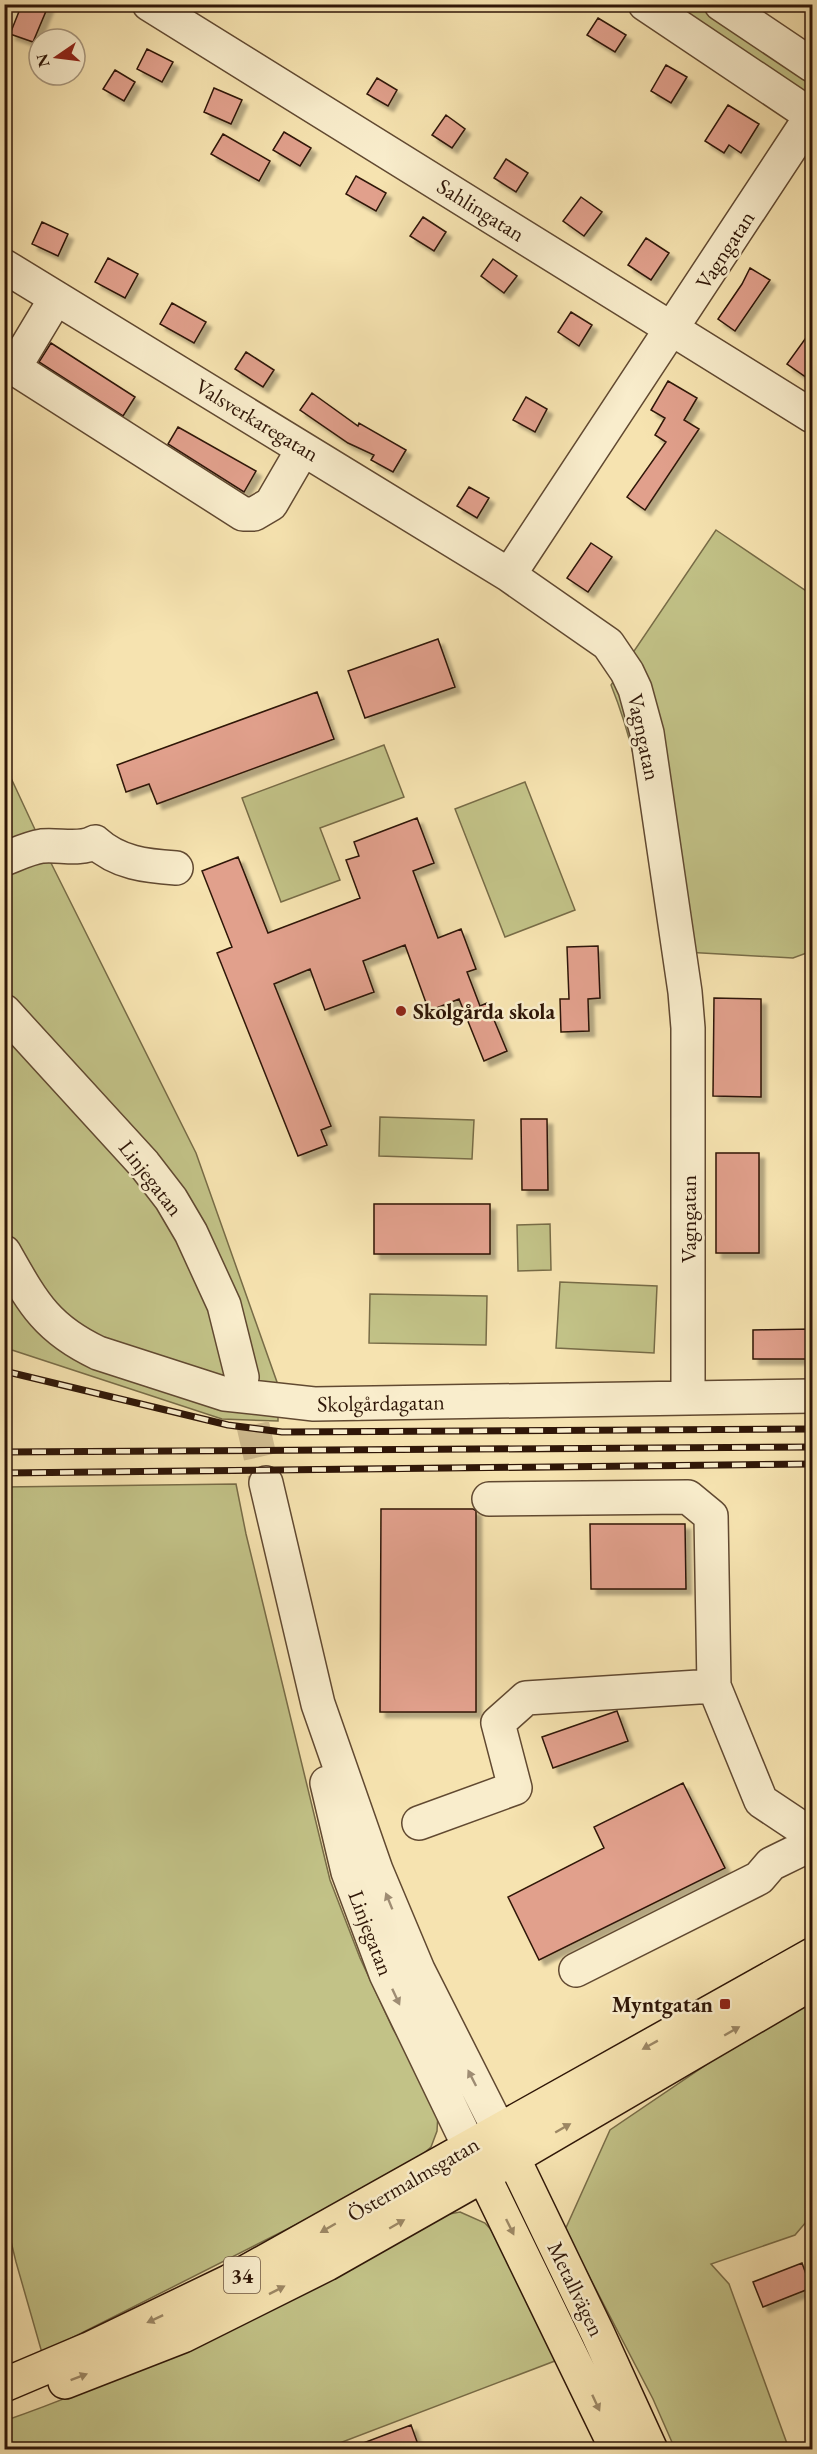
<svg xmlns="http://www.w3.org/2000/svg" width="817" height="2454" font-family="'EB Garamond',serif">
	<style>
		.green { fill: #c2c287; stroke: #786c47; stroke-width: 1.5 }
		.building { fill: #e1a08c; stroke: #2f1607; stroke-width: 1.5; filter: url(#shadow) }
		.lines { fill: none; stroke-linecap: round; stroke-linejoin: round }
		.minor-tunnel { stroke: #ceba8e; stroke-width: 33; stroke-dasharray: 33 16; stroke-linecap: butt }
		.minor-casing { stroke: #614931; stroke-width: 36 }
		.major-casing { stroke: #2f1607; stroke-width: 36 }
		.minor { stroke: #f9edcc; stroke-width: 33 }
		.major { stroke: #f6e3b0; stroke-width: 33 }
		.rail-casing { stroke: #2f1607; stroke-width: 7 }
		.rail { stroke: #f9edcc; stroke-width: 4.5; stroke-dasharray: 14; stroke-linecap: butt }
		.oneway { fill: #9e8c73 }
		.oneway2 { fill: #9c8764 }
		.poi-dot { fill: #8f2418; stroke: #f9edcc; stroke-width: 2 }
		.labels { text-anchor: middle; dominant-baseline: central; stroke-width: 5; stroke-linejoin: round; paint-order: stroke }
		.shield { fill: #f9edcc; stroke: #6c5642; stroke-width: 1.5 }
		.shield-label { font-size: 21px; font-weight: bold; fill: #2f1607 }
		.street-label { font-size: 22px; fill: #2f1607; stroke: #f9edcc }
		.poi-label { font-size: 22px; font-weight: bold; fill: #2f1607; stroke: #f9edcc; text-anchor: start }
	</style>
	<defs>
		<filter id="shadow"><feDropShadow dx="5.5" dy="5.5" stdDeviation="1.5" flood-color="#0004"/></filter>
	</defs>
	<rect width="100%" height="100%" fill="#f6e3b0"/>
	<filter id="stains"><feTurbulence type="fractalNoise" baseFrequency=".00333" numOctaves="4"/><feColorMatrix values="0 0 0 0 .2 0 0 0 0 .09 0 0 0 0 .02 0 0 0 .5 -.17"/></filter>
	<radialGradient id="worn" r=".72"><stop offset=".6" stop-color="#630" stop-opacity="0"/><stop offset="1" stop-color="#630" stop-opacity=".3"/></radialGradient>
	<path class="green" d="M634 5H716L812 67V120Z
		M716 530 812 595V951L793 958 667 951C653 862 645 769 611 685Z
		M384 745 404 797 320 828 340 880 281 902 242 798Z
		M4 763 45 851 196 1153 278 1385V1421L222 1419 12 1350 5 1346Z
		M525 782 575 910 505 937 455 809Z
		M380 1117 474 1120 472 1159 379 1156Z
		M550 1224 551 1270 518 1271 517 1225Z
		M560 1282 657 1286 654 1353 556 1348Z
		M370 1294 487 1296 486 1345 369 1343Z
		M236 1484 246 1534 330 1880 360 1958 393 2029 426 2084 438 2113 437 2131 431 2147 415 2161 347 2199 42 2353 16 2262 4 2213V1487Z
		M812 1993V2141L808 2143 812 2156V2215L795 2235 711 2264 729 2284 789 2449H675L653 2399 565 2230 610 2130Z
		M460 2212 485 2223 494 2233 560 2359 324 2449H5L4 2421C156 2369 297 2288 439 2216Z"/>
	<path class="building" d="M22 4H49L33 42 10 34Z
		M598 18 626 35 615 52 587 35Z
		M147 49 173 62 162 82 137 69Z
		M666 65 687 77 671 103 651 91Z
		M115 70 135 82 124 101 103 89Z
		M377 78 397 90 388 106 367 94Z
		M214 88 242 100 231 124 204 112Z
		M728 105 759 124 741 153 729 145 724 153 705 141Z
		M446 115 465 129 452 148 432 135Z
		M284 132 311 148 300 166 273 150Z
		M223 134 270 161 259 181 211 154Z
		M506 159 528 173 516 192 494 178Z
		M356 176 386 193 376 211 346 194Z
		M581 197 602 212 584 236 563 221Z
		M423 217 446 232 434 251 410 236Z
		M42 222 68 234 58 256 32 244Z
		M646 238 669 253 651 280 628 265Z
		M108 258 138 274 125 298 95 282Z
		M493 259 517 276 504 293 481 276Z
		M750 268 770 280 735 331 718 319 742 284Z
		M172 303 206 322 194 343 160 324Z
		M571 312 592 325 579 346 558 332Z
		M813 328V382L787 364Z
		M51 343 135 397 123 416 39 362Z
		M246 352 274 370 263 387 235 369Z
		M668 381 697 398 684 420 699 429 645 510 627 497 666 442 655 435 665 418 651 410Z
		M312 393 358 426 359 423 406 450 393 472 371 460 374 455 348 443 300 410Z
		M526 397 547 409 535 432 513 420Z
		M178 427 256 471 244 492 168 444Z
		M469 487 489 498 477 518 457 506Z
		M591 543 612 557 588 592 567 578Z
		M438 639 455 687 365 718 348 671Z
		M317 692 334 739 157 804 149 784 126 792 117 765Z
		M417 818 434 863 413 871 438 938 461 929 476 969 467 972 480 1006 487 1003 507 1051 484 1061 459 999 429 1011 405 945 363 961 374 992 325 1010 310 969 274 984 331 1126 321 1130 327 1145 298 1156 217 953 232 947 202 871 238 857 268 933 360 898 346 860 359 856 354 842Z
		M598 946 600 998 588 999 589 1031 561 1032 560 999H569L567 947Z
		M714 998 761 999V1097L713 1096Z
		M521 1119H547L548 1190H522Z
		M716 1153H759V1253H716Z
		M374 1204H490V1254H374Z
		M813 1329V1359H753V1330Z
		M381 1509H473L476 1511V1712H380Z
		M590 1524H685L686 1589H591Z
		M617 1711 628 1741 553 1768 542 1737Z
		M683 1783 725 1868 539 1960 508 1897 604 1848 594 1827Z
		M802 2263 811 2288 763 2307 753 2282Z
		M411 2425 420 2450H350V2448Z"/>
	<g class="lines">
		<path class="minor-tunnel" d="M242 1377 266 1483"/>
		<defs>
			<path id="minor" d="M149 4 812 416
				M645 4 812 116
				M721 4 812 65
				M4 266 509 575 608 644 627 672 635 689 647 733 685 992 688 1028V1398
				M56 298 14 368 243 514H254L271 504 303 449
				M509 575 812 115
				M4 859C17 854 29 848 42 846 59 844 80 851 95 842 118 863 146 866 176 868
				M4 1011 144 1164 171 1199 191 1233 224 1305 242 1377
				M4 1252C32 1301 45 1328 98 1353L225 1394 314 1404 812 1396
				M266 1483 318 1704 376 1870 418 1970 499 2130
				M489 1499 688 1497 711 1516 714 1686 761 1801 812 1835
				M327 1783 348 1872 386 1974 469 2146
				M419 1823 515 1788 498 1723 526 1698 714 1686
				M576 1970 759 1878 771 1864 812 1844"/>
			<path id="major" d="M504 2139 598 2334 651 2450
				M474 2156 617 2450
				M65 2382 183 2336 327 2264 484 2175 812 1983
				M4 2385 89 2349 230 2281 812 1955"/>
		</defs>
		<use href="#minor" class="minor-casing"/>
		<use href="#major" class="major-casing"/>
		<use href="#minor" class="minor"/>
		<use href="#major" class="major"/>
		<defs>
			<path id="rail" d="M4 1371 228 1425 282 1432 812 1429
				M4 1452 812 1447
				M4 1473 812 1464"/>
		</defs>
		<use href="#rail" class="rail-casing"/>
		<use href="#rail" class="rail"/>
	</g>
	<defs><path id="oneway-solid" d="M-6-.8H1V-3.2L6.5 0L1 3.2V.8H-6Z" transform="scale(1.5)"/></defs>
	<g class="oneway">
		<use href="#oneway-solid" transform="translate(389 1901) rotate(-112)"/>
		<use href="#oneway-solid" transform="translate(396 1997) rotate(65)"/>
		<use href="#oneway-solid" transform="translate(472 2078) rotate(-117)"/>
	</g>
	<g class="oneway2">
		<use href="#oneway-solid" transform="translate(732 2031) rotate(-30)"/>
		<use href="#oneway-solid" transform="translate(650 2045) rotate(151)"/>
		<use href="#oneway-solid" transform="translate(563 2128) rotate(-30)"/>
		<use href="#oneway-solid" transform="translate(397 2224) rotate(-30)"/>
		<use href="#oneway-solid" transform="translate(510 2227) rotate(64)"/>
		<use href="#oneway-solid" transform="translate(328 2228) rotate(150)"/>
		<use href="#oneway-solid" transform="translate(277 2290) rotate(-27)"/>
		<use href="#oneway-solid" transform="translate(155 2319) rotate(155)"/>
		<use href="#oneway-solid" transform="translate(79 2377) rotate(-21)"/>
		<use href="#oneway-solid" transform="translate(596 2403) rotate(65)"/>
	</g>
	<g class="poi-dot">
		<circle cx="401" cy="1011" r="6"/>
		<rect x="719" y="1998" width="12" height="12" rx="3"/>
	</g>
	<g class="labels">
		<rect class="shield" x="224" y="2257" width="36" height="36" rx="4.5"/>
		<g class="shield-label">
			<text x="242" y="2275">34</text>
		</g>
		<g class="street-label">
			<text transform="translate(481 210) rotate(32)">Sahlingatan</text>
			<text transform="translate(725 250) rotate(-57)">Vagngatan</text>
			<text transform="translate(257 420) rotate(31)">Valsverkaregatan</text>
			<text transform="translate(644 737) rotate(78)">Vagngatan</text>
			<text transform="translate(151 1178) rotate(52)">Linjegatan</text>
			<text transform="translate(688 1219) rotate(-90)">Vagngatan</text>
			<text transform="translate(381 1403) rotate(-1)">Skolgårdagatan</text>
			<text transform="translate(371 1933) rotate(69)">Linjegatan</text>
			<text transform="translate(413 2179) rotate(-30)">Östermalmsgatan</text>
			<text transform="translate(576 2289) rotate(64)">Metallvägen</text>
		</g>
		<g class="poi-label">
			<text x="413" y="1011">Skolgårda skola</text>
			<text x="713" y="2004" text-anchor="end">Myntgatan</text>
		</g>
	</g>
	<rect width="817" height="2454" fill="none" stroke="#f6e3b0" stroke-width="24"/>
	<rect x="6" y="6" width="805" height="2442" fill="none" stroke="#2f1607" stroke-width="3"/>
	<rect x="12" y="12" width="793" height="2430" fill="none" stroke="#2f1607" stroke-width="1.5"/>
	<g transform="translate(57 57) rotate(256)"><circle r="28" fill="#f9edcc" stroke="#a8977d" stroke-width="1.5"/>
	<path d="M0-4.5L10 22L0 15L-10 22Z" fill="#8f2418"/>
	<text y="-9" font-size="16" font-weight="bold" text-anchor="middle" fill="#2f1607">N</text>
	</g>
	<rect width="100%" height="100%" filter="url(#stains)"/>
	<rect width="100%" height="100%" fill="url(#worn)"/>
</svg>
